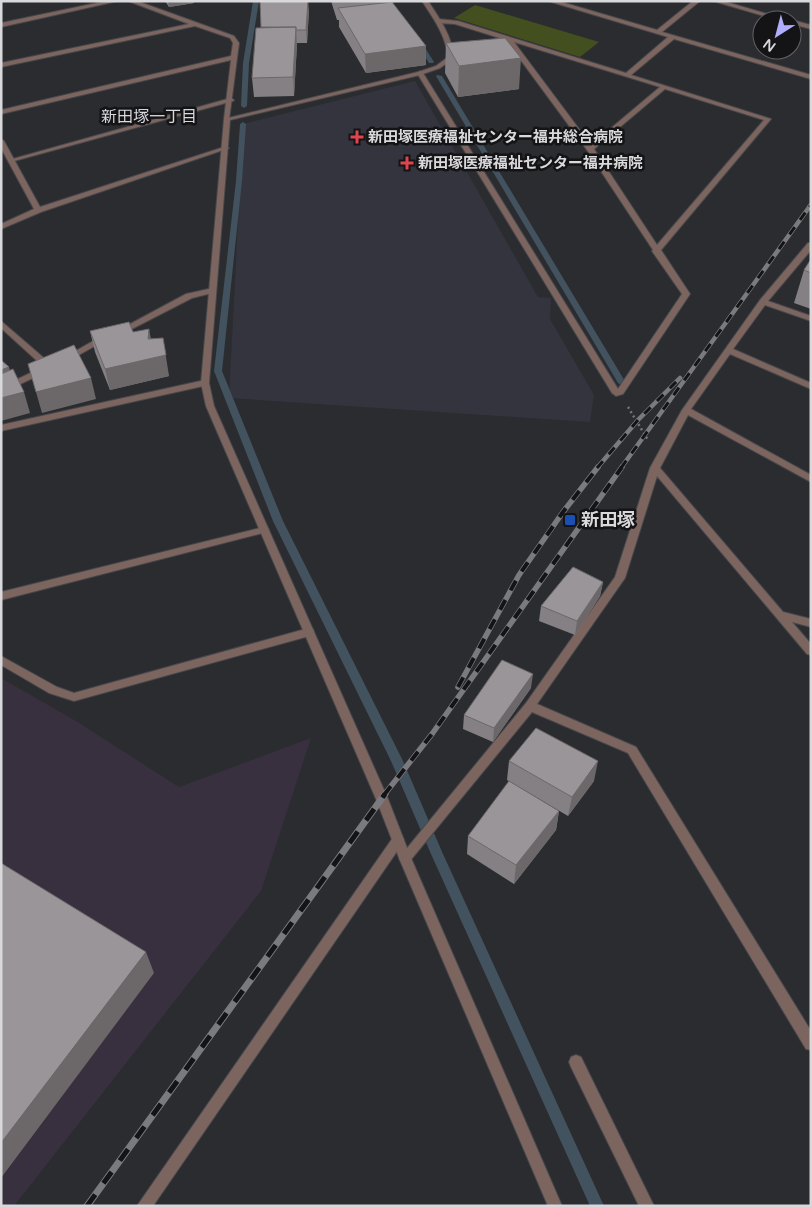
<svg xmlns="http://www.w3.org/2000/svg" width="812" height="1207" font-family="'Varela Round','Noto Sans JP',sans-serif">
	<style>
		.built { fill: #33343e }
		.industrial { fill: #382f3f }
		.green { fill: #434f1f }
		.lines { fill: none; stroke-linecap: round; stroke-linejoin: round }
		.stream { fill: #42525e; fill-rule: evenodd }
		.service-casing { stroke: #47484c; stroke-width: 2 }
		.minor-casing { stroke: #47484c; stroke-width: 2 }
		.tertiary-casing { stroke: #47484c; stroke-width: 2 }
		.path { stroke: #757679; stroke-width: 2.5; stroke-dasharray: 2 3; stroke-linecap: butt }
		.service { fill: #7d655f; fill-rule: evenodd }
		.minor { fill: #7d655f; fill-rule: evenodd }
		.tertiary { fill: #7d655f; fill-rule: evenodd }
		.rail-far3-casing { stroke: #7b7b7f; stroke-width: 4 }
		.rail-far2-casing { stroke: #7b7b7f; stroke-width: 4.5 }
		.rail-far1-casing { stroke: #7b7b7f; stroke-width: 5.5 }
		.rail-casing { stroke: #7b7b7f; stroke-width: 7 }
		.rail-far3 { stroke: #141416; stroke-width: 2.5; stroke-dasharray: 8; stroke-linecap: butt }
		.rail-far2 { stroke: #141416; stroke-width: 3; stroke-dasharray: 9; stroke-linecap: butt }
		.rail-far1 { stroke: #141416; stroke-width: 4; stroke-dasharray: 11; stroke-linecap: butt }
		.rail { stroke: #141416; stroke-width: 5; stroke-dasharray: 14; stroke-linecap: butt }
		.wall { fill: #848083 }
		.shaded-wall { fill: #6c686a }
		.building { fill: #9a9598; stroke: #6c686a }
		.health-dot { fill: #e0444e; stroke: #141416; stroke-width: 2 }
		.transit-dot { fill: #1a4fb4; stroke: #141416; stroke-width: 2 }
		.labels { text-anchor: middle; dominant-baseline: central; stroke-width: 5; stroke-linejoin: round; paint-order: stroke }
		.far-poi-label { font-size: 15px; font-weight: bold; fill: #d9d9dc; stroke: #141416; text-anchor: start }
		.far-neighbourhood-label { font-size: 16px; fill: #d8d9df; stroke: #141416 }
		.poi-label { font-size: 18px; font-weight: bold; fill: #d9d9dc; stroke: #141416; text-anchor: start }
	</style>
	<rect width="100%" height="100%" fill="#2b2c30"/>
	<path class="built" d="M415 81 538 297 551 298 550 319 594 395 590 422 229 398 243 124Z"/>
	<path class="industrial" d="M1 678 76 721 179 787 311 738 261 891 14 1206H1Z"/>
	<path class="green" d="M475 5 599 42 580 57 454 18Z"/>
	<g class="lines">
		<path class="stream" d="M253 1H259L249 63 247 106 244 108 241 106 243 63Z
			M418 43H422L434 62 433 63H429L417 44Z
			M437 75 442 76 626 383 625 385 622 386 618 383 436 76Z
			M243 122 246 124 242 181 222 371 283 521 403 761 443 854 604 1206H590L431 854 391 761 273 521 214 371 236 181 240 124Z"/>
		<defs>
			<path id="service" d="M231 98 234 100 233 101 14 161 9 160Z
				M213 288H216V292L192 298 124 333H121L117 331 186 294Z
				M102 336H105L109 338 70 360H64L63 358Z
				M43 367 47 370 46 372 1 393V387Z
				M205 380 208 381V385L1 431V425Z"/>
			<path id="minor" d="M106 1H118L1 27V23Z
				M128 1H137L234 36 239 43 229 120 224 119 231 60 1 114V110L231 56 233 43 230 38 195 26 1 67V63L189 24Z
				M548 1H558L657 30 693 1H700L662 32 811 75V79L674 39 631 75 771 119 661 250 690 294 623 394 616 396 612 393 417 73 420 71 423 73 618 389 682 294 652 251 653 250 587 150 506 40 455 24 438 23 435 21 438 19 458 21 626 73 668 37ZM514 42 660 87 591 145ZM665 89 764 120 657 245 594 149Z
				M713 1H723L788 20H778Z
				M792 20 811 25V29L792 24Z
				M1 139 4 141 40 207 224 147 229 148 41 212 1 229V224L34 209 1 148Z
				M808 243H811V250L768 301 811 316V321L765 305 733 349 811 383V389L730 354 691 409 811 475V482L688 415 660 468 783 612 811 619V627L792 622 811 644V655L807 654 657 476 625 578 537 704 636 747 811 1031V1050L806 1049 628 753 532 712 409 862 405 863 401 862 399 858 526 703 615 577 650 468 682 410 760 300Z
				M1 321 52 365V369H46L1 328Z
				M264 527 267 528 269 530 267 532 1 600V592Z
				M309 628 313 629 314 632 313 635 74 701 49 693 1 665V656L57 687 74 693Z
				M398 835 402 836 404 840 402 844 153 1206H137L394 836Z
				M576 1055 581 1057 654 1206H639L571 1067 569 1062 571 1057Z"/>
			<path id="tertiary" d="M422 1H428C440 19 452 36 454 58L440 68 420 75 230 120 209 383 214 406 388 799 411 858 562 1206H548L399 858 376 799 206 406 201 383 224 119 418 72 436 66 448 57C446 36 434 19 422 1Z"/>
		</defs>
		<use href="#service" class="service-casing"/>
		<use href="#minor" class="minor-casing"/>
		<use href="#tertiary" class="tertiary-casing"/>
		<path class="path" d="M628 407 648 440"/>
		<use href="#service" class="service"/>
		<use href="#minor" class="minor"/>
		<use href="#tertiary" class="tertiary"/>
		<defs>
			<path id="rail-far3" d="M809 207 811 205"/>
			<path id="rail-far2" d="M597 468 638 420 680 378
				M621 468 810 206"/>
			<path id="rail-far1" d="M458 687 519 575 563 512 598 467
				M384 795 432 734 622 467"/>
			<path id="rail" d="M87 1206 385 794"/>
		</defs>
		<use href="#rail-far3" class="rail-far3-casing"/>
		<use href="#rail-far2" class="rail-far2-casing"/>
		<use href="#rail-far1" class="rail-far1-casing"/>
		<use href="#rail" class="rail-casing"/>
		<use href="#rail-far3" class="rail-far3"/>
		<use href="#rail-far2" class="rail-far2"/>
		<use href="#rail-far1" class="rail-far1"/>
		<use href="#rail" class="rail"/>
	</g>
	<path class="wall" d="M165 1H194V3L169 7Z
		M331 1H388L426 65 366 73 339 27V20H337Z
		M309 10 307 43H297L294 96 254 97 252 78Z
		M446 43 519 89 458 97 445 73Z
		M811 259V309L794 303 804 270Z
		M90 331 133 332 151 339 169 376 110 390 95 352Z
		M603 582 600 596 575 635 539 621 541 606Z
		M531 688 493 742 463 729 464 715Z
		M509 761 594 781 568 816 507 780Z
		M559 811 556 830 514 884 467 854 468 836Z"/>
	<path class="shaded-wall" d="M168 1H194V3L169 7Z
		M308 1 309 10 307 43 306 30Z
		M296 27 297 46 294 96 293 77Z
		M426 46V65L366 73 365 54Z
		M521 58 519 89 458 97 459 66Z
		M149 329 153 350 163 338 169 376 110 390 105 369 148 339Z
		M9 367 11 374 1 379V370Z
		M91 378 96 399 42 413 36 392Z
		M24 392 30 413 1 421V398Z
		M603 582 600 596 575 635 577 621Z
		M533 674 531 688 493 742 494 728Z
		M598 761 594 781 568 816 572 797Z
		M559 811 556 830 514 884 516 865Z
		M146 952 154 973 1 1178V1143Z"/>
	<path class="building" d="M260 1H308L306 30H296V27H261Z
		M392 2 426 46 365 54 338 8Z
		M296 27 293 77 252 78 256 28Z
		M505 38 521 58 459 66 446 43Z
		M811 259V273L804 270Z
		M129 322 133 332 149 329 148 339 163 338 166 355 105 369 90 331Z
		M74 345 91 378 36 392 28 364Z
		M1 360 9 367 1 370Z
		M13 369 24 392 1 398V374Z
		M573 567 603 582 577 621 541 606Z
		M502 660 533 674 494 728 464 715Z
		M536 728 598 761 572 797 509 761Z
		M509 781 559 811 516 865 468 836Z
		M1 863 146 952 1 1143Z"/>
	<g class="health-dot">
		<path d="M354.5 129.5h5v5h5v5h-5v5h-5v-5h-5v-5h5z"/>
		<path d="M404.5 155.5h5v5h5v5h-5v5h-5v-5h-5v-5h5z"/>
	</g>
	<rect class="transit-dot" x="564" y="514" width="12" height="12" rx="2.5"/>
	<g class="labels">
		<g class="far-poi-label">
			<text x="368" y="137">新田塚医療福祉センター福井総合病院</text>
			<text x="418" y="163">新田塚医療福祉センター福井病院</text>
		</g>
		<g class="far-neighbourhood-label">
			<text x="149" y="117">新田塚一丁目</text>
		</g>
		<g class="poi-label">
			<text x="581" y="520">新田塚</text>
		</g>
	</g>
	<rect width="812" height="1207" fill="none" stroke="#d9d9dc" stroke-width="5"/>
	<g transform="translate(777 35) rotate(216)"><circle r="24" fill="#141416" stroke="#636365"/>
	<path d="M0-4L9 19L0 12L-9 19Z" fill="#b0aefa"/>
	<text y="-8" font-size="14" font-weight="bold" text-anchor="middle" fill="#d9d9dc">N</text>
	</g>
</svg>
